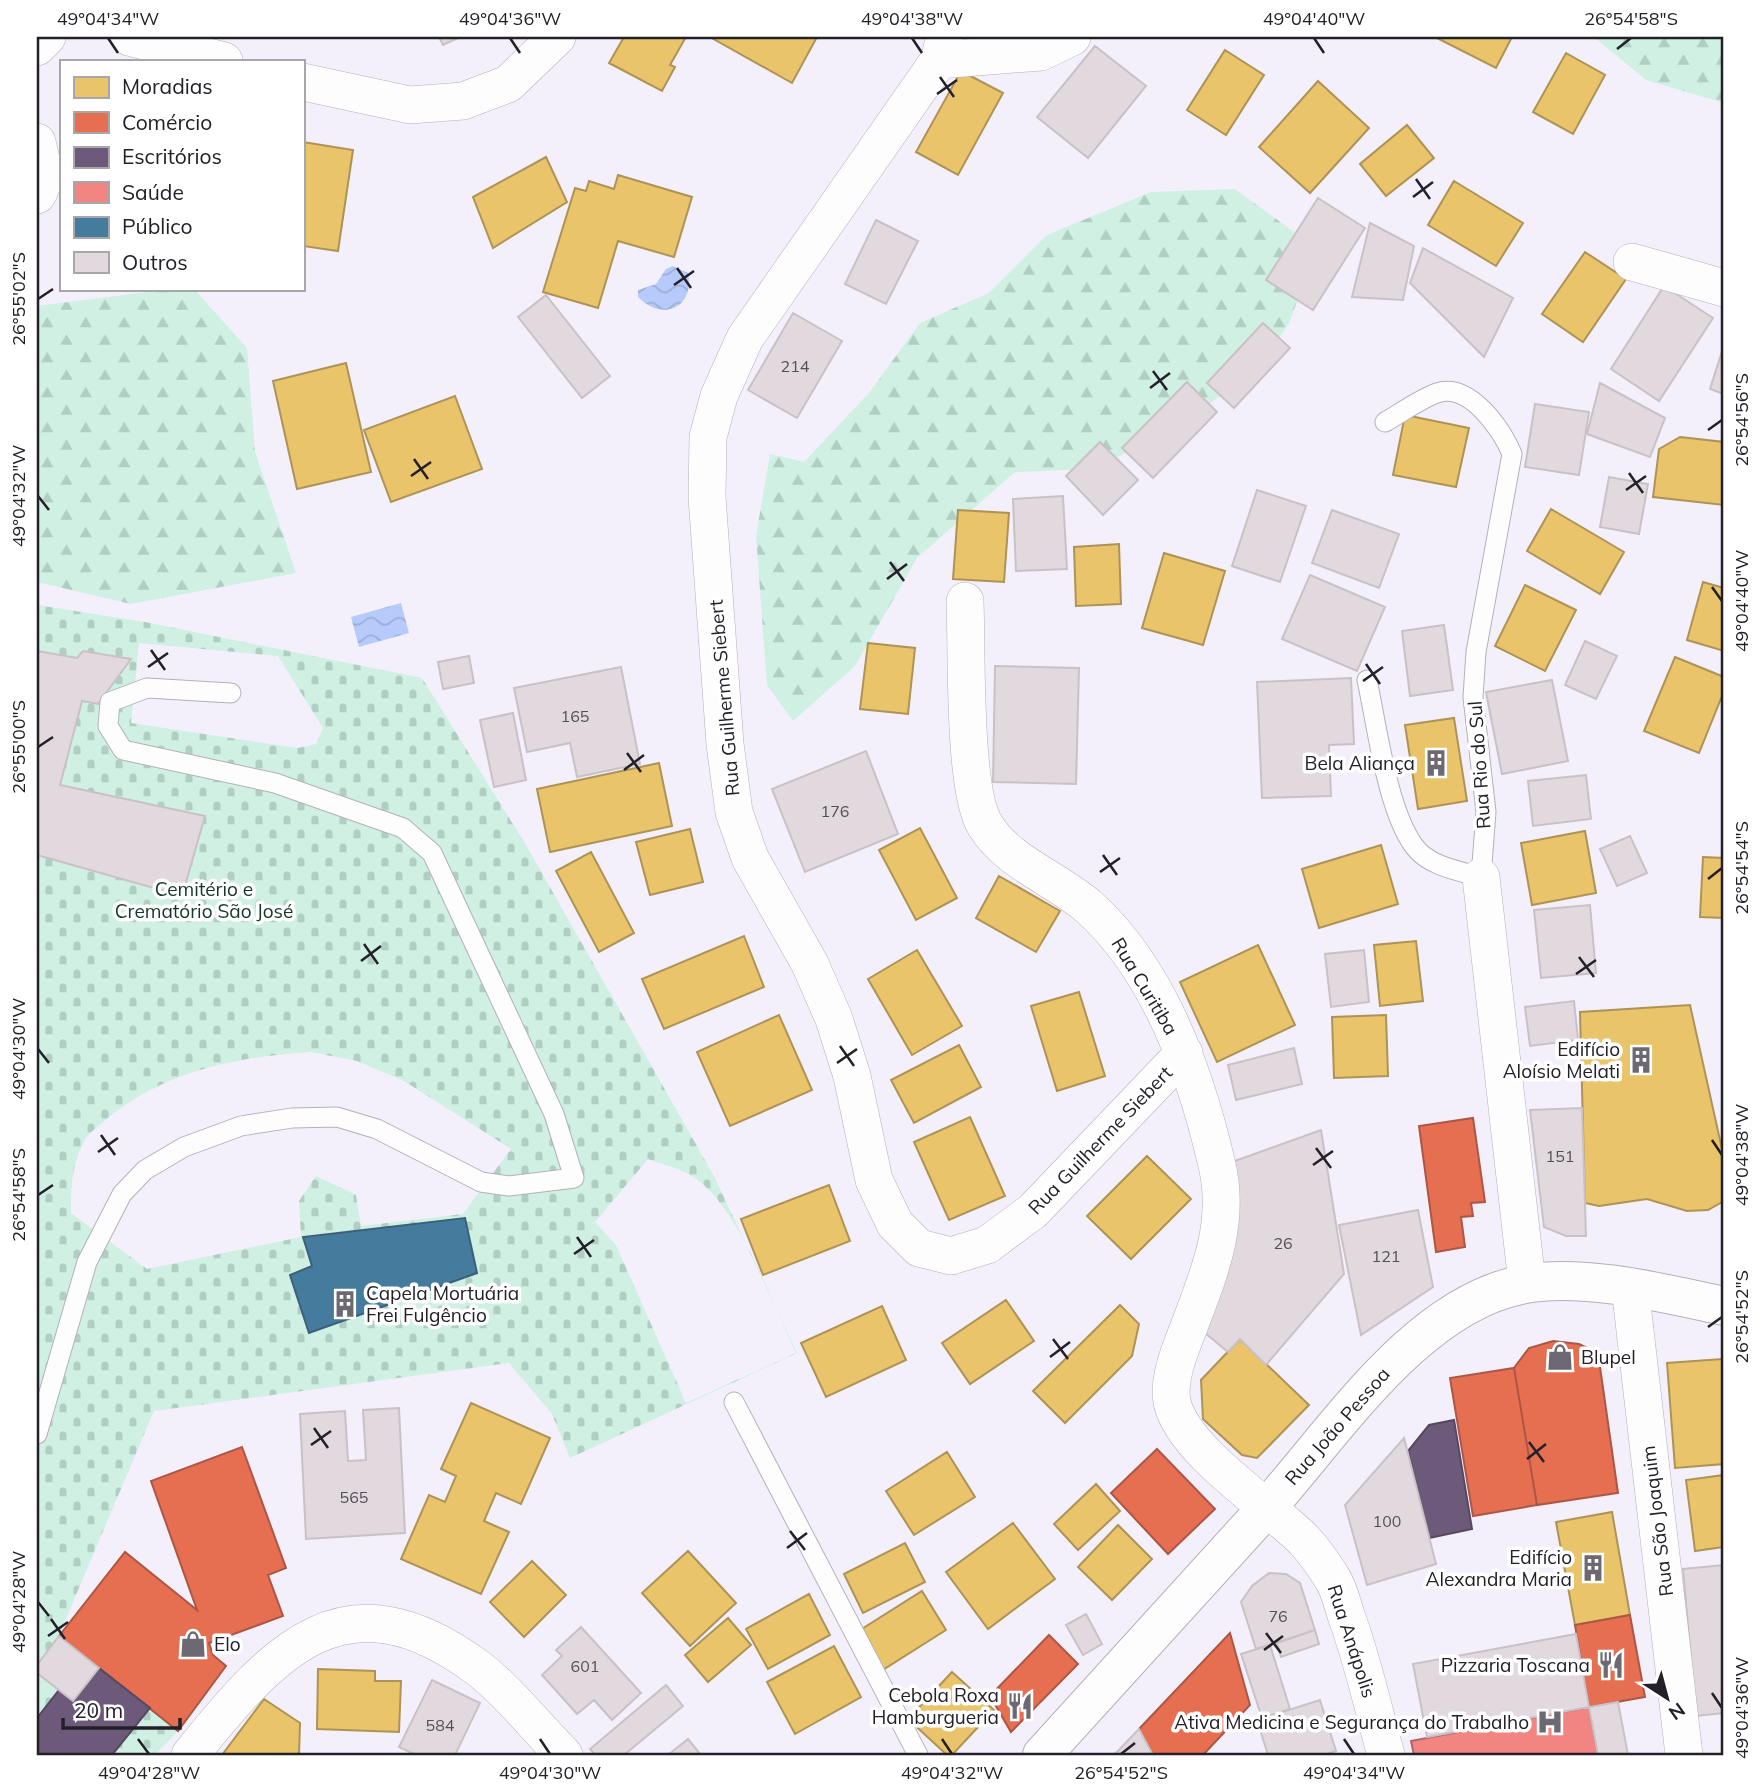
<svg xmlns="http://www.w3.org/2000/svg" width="1761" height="1792" font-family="Mulish,sans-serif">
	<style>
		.forest { fill: url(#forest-firs) }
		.cemetery { fill: url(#cemetery-stones); fill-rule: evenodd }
		.water { fill: url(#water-waves) }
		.homes { fill: #e9c46a; stroke: #ae9356; stroke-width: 2 }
		.shops { fill: #e76f51; stroke: #ac5745; stroke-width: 2 }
		.offices { fill: #6d597a; stroke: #574862; stroke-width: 2 }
		.health { fill: #f28482; stroke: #b46667; stroke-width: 2 }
		.public { fill: #457b9d; stroke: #3b607a; stroke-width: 2 }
		.building { fill: #e1d9de; stroke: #c9c1c6; stroke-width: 2 }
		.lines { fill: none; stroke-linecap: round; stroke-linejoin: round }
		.lane-casing { stroke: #b4b0b9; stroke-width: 21 }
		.street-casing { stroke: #b4b0b9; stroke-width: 38 }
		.secondary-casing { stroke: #b4b0b9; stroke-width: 40 }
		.lane { stroke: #fdfdfe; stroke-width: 19 }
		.street { stroke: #fdfdfe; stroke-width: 37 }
		.secondary { stroke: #fdfdfe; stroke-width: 38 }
		.ticks { fill: none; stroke: #232029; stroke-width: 2.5 }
		.labels { text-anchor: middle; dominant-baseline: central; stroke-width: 7; stroke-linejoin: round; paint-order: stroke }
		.number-label { font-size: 16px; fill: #544f57 }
		.street-label { font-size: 19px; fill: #232029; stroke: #fff }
		.poi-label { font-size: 19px; fill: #232029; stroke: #fff; text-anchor: end }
		.park-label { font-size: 19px; fill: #143827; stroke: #fff }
		.neatline { fill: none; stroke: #232029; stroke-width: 2.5 }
		.ticks-label { font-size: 18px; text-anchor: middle; fill: #232029 }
	</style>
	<defs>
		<pattern id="forest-firs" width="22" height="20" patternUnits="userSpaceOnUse" patternTransform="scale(1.75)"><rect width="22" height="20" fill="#cff0e2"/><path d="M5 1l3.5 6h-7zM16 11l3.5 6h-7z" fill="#b1cec2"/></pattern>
		<pattern id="cemetery-stones" width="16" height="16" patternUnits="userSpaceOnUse" patternTransform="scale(1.75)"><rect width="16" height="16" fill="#cff0e2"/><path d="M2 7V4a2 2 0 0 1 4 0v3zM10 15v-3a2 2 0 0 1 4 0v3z" fill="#b1cec2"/></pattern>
		<pattern id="water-waves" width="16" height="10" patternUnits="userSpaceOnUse" patternTransform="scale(1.75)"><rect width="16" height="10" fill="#b6cbfb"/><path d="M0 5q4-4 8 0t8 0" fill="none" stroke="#9caed7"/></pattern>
	</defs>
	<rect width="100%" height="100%" fill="#f4f0fb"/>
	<path class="forest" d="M1594 37H1724V103L1646 80Z
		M1235 189 1305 240 1308 272 1289 323 1254 376 1227 391 1170 432 1092 469 1015 472 917 558 855 666 793 721 767 685 756 536 770 454 804 462 869 393 920 323 989 293 1047 235 1151 192Z
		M172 289H194L247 348 255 452 296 573 131 604 37 582V306Z"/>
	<path class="cemetery" d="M37 605 145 622 422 678 526 845 714 1176 797 1353 570 1458 552 1414 509 1363 154 1411 59 1635 178 1731 155 1755H37ZM139 643 278 656 323 728 316 744 298 748 131 723ZM311 1052 357 1061 404 1081 511 1149 463 1214 361 1226 356 1195 316 1176 299 1201 301 1237 147 1269 71 1213C71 1186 72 1165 84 1141 89 1132 100 1125 107 1119 165 1070 238 1057 311 1052ZM648 1159C661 1164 676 1167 688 1174 736 1198 773 1305 796 1353L686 1403 616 1245 595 1222Z"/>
	<path class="water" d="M673 266 688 273C695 308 662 322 638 297V290L656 284 666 269Z
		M401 603 409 633 359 647 351 617Z"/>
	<path class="homes" d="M624 37H686L670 65 675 67 662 91 609 63Z
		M710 37H817L792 83Z
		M1435 37H1512L1496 68Z
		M1225 50 1264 75 1226 135 1187 110Z
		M1566 53 1605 75 1573 134 1533 112Z
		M961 71 1003 93 958 175 916 152Z
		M1318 81 1369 128 1310 193 1259 147Z
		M1407 125 1434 158 1386 196 1360 164Z
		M303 142 353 150 338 251 303 246Z
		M546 157 567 202 493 248 473 197Z
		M618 175 692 197 674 257 618 241 598 308 543 292 575 188 586 191 589 181 614 189Z
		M1454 181 1523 223 1496 266 1428 225Z
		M1585 252 1626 279 1583 342 1542 314Z
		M346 363 371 472 297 489 273 381Z
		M455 396 482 469 391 502 364 430Z
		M1405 415 1469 428 1456 487 1393 475Z
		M1680 437 1724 442V505L1653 497 1659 449Z
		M1551 509 1624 552 1600 594 1527 551Z
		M958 510 1009 513 1004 582 953 579Z
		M1119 544 1121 604 1076 606 1074 547Z
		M1164 553 1225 571 1203 645 1142 628Z
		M1703 582 1724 588V651L1687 640Z
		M1525 585 1576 610 1545 671 1495 646Z
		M868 643 915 648 908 714 860 709Z
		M1675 657 1724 677V691L1699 753 1644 731Z
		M1454 718 1467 801 1418 809 1405 725Z
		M659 763 672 826 550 852 537 789Z
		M920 828 957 898 916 920 879 850Z
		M690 829 703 882 650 895 636 842Z
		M1585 831 1596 893 1532 905 1521 843Z
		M1381 845 1398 904 1319 928 1302 869Z
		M591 852 634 933 599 952 556 871Z
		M1703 857 1724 858V918L1700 917Z
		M999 876 1060 911 1036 952 976 918Z
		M744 936 764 987 664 1029 642 979Z
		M1416 941 1423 1001 1380 1006 1374 945Z
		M1258 945 1295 1025 1217 1062 1180 982Z
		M917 950 962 1026 912 1055 868 979Z
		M1079 992 1105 1076 1057 1091 1031 1006Z
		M1690 1005 1724 1158V1201L1708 1210 1687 1211 1647 1199 1599 1206 1585 1203 1580 1012Z
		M779 1015 812 1090 730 1126 697 1052Z
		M1386 1015 1388 1076 1334 1078 1332 1017Z
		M959 1045 981 1087 914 1123 891 1080Z
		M970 1117 1005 1196 949 1220 914 1142Z
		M1147 1156 1191 1199 1131 1259 1087 1216Z
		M829 1185 850 1241 763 1275 741 1219Z
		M1006 1300 1034 1341 970 1384 942 1343Z
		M1120 1305 1139 1324 1132 1356 1065 1423 1033 1391Z
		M882 1306 906 1360 826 1397 801 1343Z
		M1240 1339 1309 1405 1257 1458 1242 1455 1203 1419 1201 1380Z
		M1722 1359 1724 1464 1675 1468 1667 1363Z
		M471 1403 550 1438 521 1504 496 1493 484 1521 509 1532 481 1594 401 1559 429 1495 445 1502 456 1476 441 1469Z
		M947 1452 975 1497 914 1535 886 1491Z
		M1724 1475V1547L1695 1551 1686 1480Z
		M1096 1484 1120 1511 1078 1550 1054 1524Z
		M1612 1512 1630 1615 1575 1625 1556 1522Z
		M1013 1523 1055 1579 988 1629 946 1572Z
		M1118 1525 1152 1559 1112 1600 1078 1567Z
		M905 1543 925 1582 863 1613 844 1574Z
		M688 1551 736 1603 690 1646 642 1593Z
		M532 1561 566 1595 524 1637 490 1602Z
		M922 1591 946 1630 881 1671 857 1632Z
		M809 1594 830 1635 768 1669 746 1629Z
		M728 1618 751 1645 708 1682 685 1655Z
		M834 1646 861 1697 795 1734 767 1682Z
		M318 1669 375 1671V1681H401L399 1732 317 1729Z
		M952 1672 994 1710 952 1755H947L908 1719Z
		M264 1699 300 1723 299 1755H222Z"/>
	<path class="shops" d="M1473 1118 1485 1202 1471 1203 1473 1216 1461 1217 1465 1247 1436 1252 1419 1126Z
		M1553 1341 1579 1344 1598 1353 1618 1493 1537 1505 1514 1368 1529 1348Z
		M1514 1368 1537 1505 1473 1516 1450 1378Z
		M242 1447 286 1568 268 1575 283 1616 209 1643 213 1655 226 1666 178 1731 59 1636 125 1552 197 1610 151 1481Z
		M1157 1449 1215 1509 1168 1554 1111 1493Z
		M1630 1615 1645 1697 1589 1707 1575 1625Z
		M1230 1633 1250 1705 1203 1755H1153L1139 1729Z
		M1049 1635 1078 1664 1011 1732 990 1696Z"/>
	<path class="offices" d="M1454 1420 1472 1529 1429 1538 1408 1451 1429 1425Z
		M99 1668 150 1708 112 1755H37V1718L59 1690 73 1701Z"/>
	<path class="health" d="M1589 1707 1598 1755H1414L1411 1741Z"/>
	<path class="public" d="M465 1218 477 1273 309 1333 290 1275 312 1266 303 1237Z"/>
	<path class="building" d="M439 37H460L443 45Z
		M1095 46 1146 86 1088 158 1037 117Z
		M1318 198 1365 228 1313 310 1266 280Z
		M876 220 918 241 886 304 845 284Z
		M1370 223 1414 246 1403 300 1352 297Z
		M1423 248 1513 298 1484 357 1410 283Z
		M1664 286 1713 318 1659 401 1611 369Z
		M546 295 610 376 582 398 518 317Z
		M793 313 842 341 797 418 748 390Z
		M1263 323 1290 348 1234 408 1207 383Z
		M1724 345V394L1710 389Z
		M1187 382 1217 412 1153 478 1122 448Z
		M1600 383 1665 418 1650 457 1587 434Z
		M1535 404 1589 412 1579 475 1525 467Z
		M1100 442 1138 480 1103 515 1066 476Z
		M1609 477 1648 484 1639 534 1600 527Z
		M1257 490 1306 506 1280 582 1232 566Z
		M1063 496 1067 569 1016 571 1013 499Z
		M1332 510 1399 534 1379 588 1312 563Z
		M1310 575 1385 607 1357 671 1282 639Z
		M1444 625 1453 690 1410 696 1402 631Z
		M1585 641 1617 656 1596 699 1565 685Z
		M37 651 77 658 83 651 131 659 98 704 82 701 60 785 205 816 182 896 37 855Z
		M469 656 474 683 443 689 438 662Z
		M995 666 1079 668 1076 784 993 782Z
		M621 667 640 764 577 777 570 743 527 752 514 688Z
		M1351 678 1354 744 1329 745 1331 796 1262 798 1257 682Z
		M1552 680 1568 761 1502 774 1486 692Z
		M513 713 526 780 494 787 480 720Z
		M866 751 898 834 805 872 772 789Z
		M1586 775 1591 819 1533 826 1528 781Z
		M1630 836 1647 873 1617 886 1600 849Z
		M1590 905 1596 973 1541 978 1534 910Z
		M1364 950 1369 1002 1331 1007 1325 954Z
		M1574 1001 1578 1040 1530 1046 1525 1007Z
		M1294 1048 1302 1084 1236 1100 1228 1065Z
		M1582 1108 1586 1236H1566L1544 1227 1530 1110Z
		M1321 1130 1344 1274 1266 1365 1240 1339 1228 1352 1198 1327 1232 1162Z
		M1418 1210 1433 1287 1361 1335 1339 1225Z
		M399 1408 405 1533 306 1539 300 1414 345 1411 348 1461 366 1460 363 1410Z
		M1404 1438 1436 1564 1367 1585 1345 1505Z
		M1724 1565V1713L1696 1716 1683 1569Z
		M1269 1573 1286 1574 1300 1583 1315 1630 1256 1649 1241 1602 1252 1586Z
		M1086 1614 1102 1644 1083 1655 1066 1625Z
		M581 1627 641 1693 612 1720 594 1700 577 1714 542 1675 562 1656 556 1650Z
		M1315 1630 1319 1644 1281 1657 1277 1643Z
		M1576 1634 1589 1707 1427 1737 1413 1664Z
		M59 1636 99 1668 73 1701 37 1673V1665Z
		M1270 1645 1290 1709 1262 1718 1241 1654Z
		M432 1680 480 1703 455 1755H416L399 1747Z
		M666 1685 683 1706 624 1755H595L590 1749Z
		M1320 1700 1336 1751 1323 1755H1268L1257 1720Z
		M1618 1702 1628 1755H1598L1589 1707Z
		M1139 1729 1153 1755H1114Z
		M688 1739 701 1755H668Z"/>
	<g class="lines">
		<defs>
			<path id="lane" d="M1367 680C1377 726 1387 809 1414 846 1428 866 1459 871 1481 877L1486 812 1473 697 1476 652 1512 454C1502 429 1469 382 1437 393 1420 399 1401 413 1385 422
				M734 1402 918 1755
				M37 1434 87 1262 122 1194 145 1170 184 1147 241 1126 292 1118 337 1117 377 1129 481 1182 509 1186 574 1178 554 1114 432 853 403 828 275 783 123 750 108 726 110 702 147 688 231 693"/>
			<path id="street" d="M129 37 224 61
				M945 37 939 60 745 338 719 396 708 437 707 497 725 744 734 812 750 858 810 964 834 1019 852 1076 874 1180 895 1224 919 1248 951 1256 987 1245 1033 1211 1184 1053
				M37 47 47 37
				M939 60 1041 52 1072 37
				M303 82 410 105 463 101 508 84 557 37
				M37 142C41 160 48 179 37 195
				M1632 262 1724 288
				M965 601C967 649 963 790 985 825 1008 863 1056 878 1089 907 1160 971 1196 1074 1217 1165 1231 1225 1208 1276 1187 1332 1179 1352 1168 1380 1172 1402 1183 1451 1269 1505 1304 1540 1314 1551 1324 1565 1332 1578 1339 1588 1342 1603 1346 1615 1363 1661 1373 1708 1386 1755
				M1481 877 1527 1283
				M1630 1287 1684 1755
				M190 1755C274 1651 344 1569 478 1668 509 1692 536 1727 564 1755"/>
			<path id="secondary" d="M1042 1755C1116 1674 1190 1593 1263 1512 1333 1435 1416 1303 1525 1284 1584 1273 1667 1294 1724 1306"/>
		</defs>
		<use href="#lane" class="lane-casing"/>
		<use href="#street" class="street-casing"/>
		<use href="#secondary" class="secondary-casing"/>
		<use href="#lane" class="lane"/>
		<use href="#street" class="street"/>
		<use href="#secondary" class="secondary"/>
	</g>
	<path class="ticks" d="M108 38 118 53M510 38 520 53M912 38 922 53M1314 38 1324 53M1617 49 1631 38M940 77 954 97M937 94 957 80M1416 179 1430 199M1413 197 1433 182M677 268 691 288M674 285 694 271M38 299 53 289M1153 371 1167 390M1150 388 1170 373M1708 430 1722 420M414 459 428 479M1629 473 1643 493M411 476 431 462M1626 490 1646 476M38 496 49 510M890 562 904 581M887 579 907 564M1712 587 1722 601M151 650 165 670M1366 664 1380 684M148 667 168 653M1363 681 1383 667M38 747 53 737M627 753 641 772M624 770 644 755M1103 855 1117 875M1100 872 1120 858M1708 879 1722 868M364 944 378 964M1579 957 1594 977M361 961 381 946M1576 974 1596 960M840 1046 854 1066M38 1049 49 1063M837 1063 857 1049M101 1135 115 1155M1712 1140 1722 1155M1316 1148 1331 1168M98 1152 118 1138M1313 1165 1333 1151M38 1195 53 1185M577 1237 591 1257M574 1254 594 1240M1708 1327 1722 1317M1053 1339 1068 1359M1050 1357 1070 1342M314 1428 328 1448M1529 1442 1544 1462M311 1445 331 1431M1527 1459 1546 1444M790 1531 805 1550M787 1548 807 1533M38 1602 49 1616M51 1619 65 1639M1266 1633 1281 1653M48 1636 68 1622M1264 1650 1283 1636M1712 1693 1722 1708M138 1739 149 1754M540 1739 550 1754M942 1739 952 1754M1344 1739 1354 1754M1121 1754 1135 1743"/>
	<defs>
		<symbol id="building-bare" viewBox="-9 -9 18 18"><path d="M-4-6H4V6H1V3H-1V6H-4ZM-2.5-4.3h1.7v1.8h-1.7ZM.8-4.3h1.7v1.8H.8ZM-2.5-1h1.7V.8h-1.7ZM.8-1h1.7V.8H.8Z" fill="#6c6972" stroke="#fff" stroke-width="2.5" paint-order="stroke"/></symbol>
		<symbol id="shop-bare" viewBox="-9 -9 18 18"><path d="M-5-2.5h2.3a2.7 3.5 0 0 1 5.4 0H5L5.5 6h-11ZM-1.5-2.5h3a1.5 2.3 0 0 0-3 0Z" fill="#6c6972" stroke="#fff" stroke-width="2.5" paint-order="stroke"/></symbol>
		<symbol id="restaurant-bare" viewBox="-9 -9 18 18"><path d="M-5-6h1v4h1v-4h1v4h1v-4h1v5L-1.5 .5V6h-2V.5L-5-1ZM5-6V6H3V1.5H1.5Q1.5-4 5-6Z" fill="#6c6972" stroke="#fff" stroke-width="2.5" paint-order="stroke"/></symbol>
		<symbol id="hospital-bare" viewBox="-9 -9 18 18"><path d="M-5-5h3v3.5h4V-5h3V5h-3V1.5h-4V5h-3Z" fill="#6c6972" stroke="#fff" stroke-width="2.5" paint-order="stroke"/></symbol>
	</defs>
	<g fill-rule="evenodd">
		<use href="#building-bare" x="1417" y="744" width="38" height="38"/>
		<use href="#building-bare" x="1622" y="1041" width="38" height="38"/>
		<use href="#building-bare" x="326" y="1285" width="38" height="38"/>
		<use href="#shop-bare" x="1541" y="1338" width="38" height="38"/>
		<use href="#building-bare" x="1574" y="1549" width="38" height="38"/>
		<use href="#shop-bare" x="174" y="1625" width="38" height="38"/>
		<use href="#restaurant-bare" x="1592" y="1646" width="38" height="38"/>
		<use href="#restaurant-bare" x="1001" y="1687" width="38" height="38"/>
		<use href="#hospital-bare" x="1531" y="1703" width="38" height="38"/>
	</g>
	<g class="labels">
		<g class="number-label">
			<text x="795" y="366">214</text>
			<text x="575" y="716">165</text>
			<text x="835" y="811">176</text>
			<text x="1560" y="1156">151</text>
			<text x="1283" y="1243">26</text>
			<text x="1386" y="1256">121</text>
			<text x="354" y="1497">565</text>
			<text x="1387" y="1521">100</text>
			<text x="1278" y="1616">76</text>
			<text x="585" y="1666">601</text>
			<text x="440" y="1725">584</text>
		</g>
		<g class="street-label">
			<text transform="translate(724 698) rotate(-95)">Rua Guilherme Siebert</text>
			<text transform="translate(1479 765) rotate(-94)">Rua Rio do Sul</text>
			<text transform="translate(1145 986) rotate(59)">Rua Curitiba</text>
			<text transform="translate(1100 1140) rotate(-46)">Rua Guilherme Siebert</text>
			<text transform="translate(1337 1426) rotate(-49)">Rua João Pessoa</text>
			<text transform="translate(1657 1521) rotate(-97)">Rua São Joaquim</text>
			<text transform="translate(1352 1641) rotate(72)">Rua Anápolis</text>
		</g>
		<g class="poi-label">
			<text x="1415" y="763">Bela Aliança</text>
			<text x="1620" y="1049">Edifício<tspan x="1620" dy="22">Aloísio Melati</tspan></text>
			<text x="366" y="1293" text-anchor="start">Capela Mortuária<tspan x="366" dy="22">Frei Fulgêncio</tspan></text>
			<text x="1581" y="1357" text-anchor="start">Blupel</text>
			<text x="1572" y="1557">Edifício<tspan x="1572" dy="22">Alexandra Maria</tspan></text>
			<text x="214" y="1644" text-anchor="start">Elo</text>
			<text x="1590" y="1665">Pizzaria Toscana</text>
			<text x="999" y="1695">Cebola Roxa<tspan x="999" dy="22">Hamburgueria</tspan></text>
			<text x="1529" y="1722">Ativa Medicina e Segurança do Trabalho</text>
		</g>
		<g class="park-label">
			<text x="204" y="889">Cemitério e<tspan x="204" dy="22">Crematório São José</tspan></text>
		</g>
	</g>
	<rect width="1761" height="1792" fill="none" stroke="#ffffff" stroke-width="77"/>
	<rect x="60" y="60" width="245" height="231" fill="#ffffff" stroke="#a7a6a9" stroke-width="2"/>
	<rect x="74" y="77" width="35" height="21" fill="#e9c46a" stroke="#a7a6a9" stroke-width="2"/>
	<text x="122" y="94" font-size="21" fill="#232029">Moradias</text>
	<rect x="74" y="112" width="35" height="21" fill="#e76f51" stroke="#a7a6a9" stroke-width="2"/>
	<text x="122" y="130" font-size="21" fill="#232029">Comércio</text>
	<rect x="74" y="147" width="35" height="21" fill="#6d597a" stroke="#a7a6a9" stroke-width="2"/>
	<text x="122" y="164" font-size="21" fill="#232029">Escritórios</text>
	<rect x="74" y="182" width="35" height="21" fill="#f28482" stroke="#a7a6a9" stroke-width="2"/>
	<text x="122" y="200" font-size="21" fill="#232029">Saúde</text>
	<rect x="74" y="217" width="35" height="21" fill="#457b9d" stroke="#a7a6a9" stroke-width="2"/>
	<text x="122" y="234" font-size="21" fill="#232029">Público</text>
	<rect x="74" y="252" width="35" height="21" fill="#e1d9de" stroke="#a7a6a9" stroke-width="2"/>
	<text x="122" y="270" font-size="21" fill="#232029">Outros</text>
	<g transform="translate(1667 1698) rotate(144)" stroke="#ffffff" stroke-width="5" paint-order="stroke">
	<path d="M0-5L12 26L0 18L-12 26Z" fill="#232029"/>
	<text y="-10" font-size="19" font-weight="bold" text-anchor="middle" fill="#232029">N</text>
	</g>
	<path d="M63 1718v10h117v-10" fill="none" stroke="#232029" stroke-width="3.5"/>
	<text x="74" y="1718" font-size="21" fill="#232029" stroke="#ffffff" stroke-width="5" paint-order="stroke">20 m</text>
	<rect x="38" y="38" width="1684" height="1716" class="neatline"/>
	<g class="ticks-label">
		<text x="108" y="25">49°04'34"W</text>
		<text x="510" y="25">49°04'36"W</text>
		<text x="912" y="25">49°04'38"W</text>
		<text x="1314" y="25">49°04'40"W</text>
		<text x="1631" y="25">26°54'58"S</text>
		<text transform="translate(19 299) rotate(-90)" y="6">26°55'02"S</text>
		<text transform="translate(1742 420) rotate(-90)" y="6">26°54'56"S</text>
		<text transform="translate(19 496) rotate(-90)" y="6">49°04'32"W</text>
		<text transform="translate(1742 601) rotate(-90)" y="6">49°04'40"W</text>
		<text transform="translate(19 747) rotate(-90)" y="6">26°55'00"S</text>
		<text transform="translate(1742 868) rotate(-90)" y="6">26°54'54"S</text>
		<text transform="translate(19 1049) rotate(-90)" y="6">49°04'30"W</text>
		<text transform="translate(1742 1155) rotate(-90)" y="6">49°04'38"W</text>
		<text transform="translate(19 1195) rotate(-90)" y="6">26°54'58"S</text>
		<text transform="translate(1742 1317) rotate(-90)" y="6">26°54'52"S</text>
		<text transform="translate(19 1602) rotate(-90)" y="6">49°04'28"W</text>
		<text transform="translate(1742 1708) rotate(-90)" y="6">49°04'36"W</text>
		<text x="149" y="1779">49°04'28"W</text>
		<text x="550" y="1779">49°04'30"W</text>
		<text x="952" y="1779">49°04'32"W</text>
		<text x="1121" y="1779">26°54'52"S</text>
		<text x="1354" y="1779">49°04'34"W</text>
	</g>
</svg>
